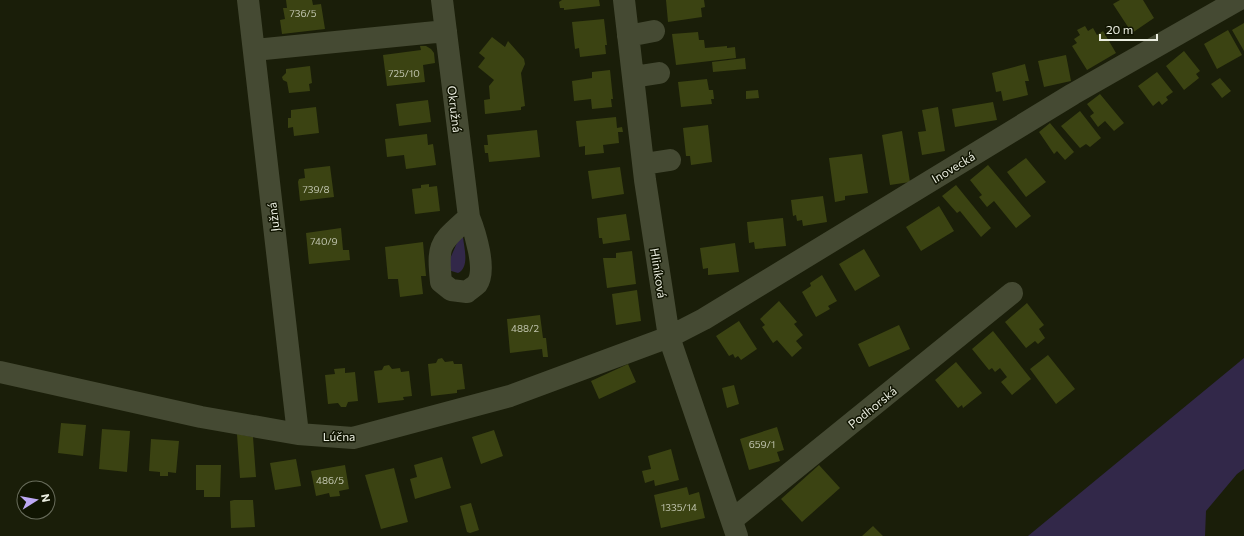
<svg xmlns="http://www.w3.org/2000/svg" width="1244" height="536" font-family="Commissioner,sans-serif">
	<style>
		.green { fill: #322849 }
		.building { fill: #3b4312 }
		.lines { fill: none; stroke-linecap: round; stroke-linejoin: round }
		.minor { stroke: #454a33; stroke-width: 22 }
		.labels { text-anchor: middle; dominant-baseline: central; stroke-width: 3; stroke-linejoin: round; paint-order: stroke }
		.number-label { font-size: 10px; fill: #bfc3ad }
		.street-label { font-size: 12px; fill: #ebeee1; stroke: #111502 }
	</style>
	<rect width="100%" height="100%" fill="#1a1e09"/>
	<path class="green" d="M460 236 463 237C464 248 470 267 458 273L448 270 449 261Z
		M1244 358V469L1237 474 1206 511 1205 536H1028Z"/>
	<path class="building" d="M286 0H312L313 5 321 4 325 29 282 34 280 20 285 19 283 8H287Z
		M562 0H599L600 6 564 10V8H560L559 2Z
		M666 0H704L705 7 701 8 702 17 668 22Z
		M1120 0H1143L1154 18 1132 33 1113 4Z
		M604 19 607 45H605L606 54 580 57 579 48 575 49 572 22Z
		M1244 23V51L1232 30Z
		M1085 26 1088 31 1093 28 1097 35 1103 31 1116 53 1087 70 1072 46 1077 43 1074 39 1080 35 1077 30Z
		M1228 30 1242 55 1217 69 1204 44Z
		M698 32 699 40H704L705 48 727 46V48L735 47 736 58 676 65 672 34Z
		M492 37 505 47 508 41 524 59 525 64 521 73 525 106 521 107V110L485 114 484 100 490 99 489 86 494 80 478 67 485 58 479 53Z
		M420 46H426L431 49 434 53 435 63 423 65 425 82 387 86 383 55 421 50Z
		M1184 51 1200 71 1196 74 1199 78 1184 90 1166 66Z
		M1066 55 1071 81 1044 87 1038 61Z
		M745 58 746 69 713 72 712 62Z
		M1025 64 1029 81H1025L1028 95 1003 101 1001 91 996 92 992 73Z
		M310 66 312 83 309 84 310 91 289 93 287 82 283 80 282 77 286 73V69Z
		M610 70 613 99H611L612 107 592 109 591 99 574 101 572 81 592 78V72Z
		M1157 72 1173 92 1166 97 1168 100 1162 105 1159 101 1153 106 1138 86Z
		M1220 78 1231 91 1222 98 1211 84Z
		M707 79 709 90H713L714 99H711L712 104 681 107 678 82Z
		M758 90 759 98 746 99V91Z
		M1100 94 1124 123 1114 131 1105 121 1098 127 1090 116 1094 113 1087 104Z
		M428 100 431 122 399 126 396 104Z
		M993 102 997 120 955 127 952 109Z
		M316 107 319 133 294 136 293 127 288 128V118H291V110Z
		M938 107 945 151 922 155 918 132 926 131 922 110Z
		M1080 111 1101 138 1090 147 1086 144 1080 148 1061 126Z
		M616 117 617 128 622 127 623 132H618L619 143 603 145 604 153 585 155V146L579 147 576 121Z
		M1050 123 1074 152 1065 160 1057 151 1054 154 1039 132Z
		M708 125 712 162 691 165 690 156H686L683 128Z
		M537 130 540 157 489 162 488 153H485L484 145H488L487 135Z
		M902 131 910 182 890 185 882 135Z
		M427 134 428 145 433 144 436 165 406 169 404 155 387 157 385 139Z
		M862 154 868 193 845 196V200L835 202 829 158Z
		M1026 158 1046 182 1026 197 1007 172Z
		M988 165 1031 216 1016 228 994 201 987 207 979 197 982 195 970 180Z
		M330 166 334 197 300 201 298 182 299 179 305 178 304 169Z
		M620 167 624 194 592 199 588 171Z
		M429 184V187L437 186 440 211 415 214 412 189 421 188V185Z
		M956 185 991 228 981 237 960 211 957 213 942 196Z
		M823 196 827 222 803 226 802 220 797 221 796 215 793 216 791 200Z
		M939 206 954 231 921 251 906 227Z
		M626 214 630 240 603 244 602 238H599L597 218Z
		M783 218 786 246 755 249 754 242 749 243 747 222Z
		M341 228 343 250H349L350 260 309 264 306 233Z
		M423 242 426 276H421L423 294 400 297 398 279H388L385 247Z
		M735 243 739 272 708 275V268L703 269 700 248Z
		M864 249 880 276 855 291 839 264Z
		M632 251 636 284 607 288 603 258H616V253Z
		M822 275 837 301 828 306 830 309 816 317 802 292 811 286 810 283Z
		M637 290 641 321 616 325 612 294Z
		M779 301 797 322 794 324 803 335 796 341 802 348 792 357 777 340 773 343 762 327 765 325 760 319Z
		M1027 303 1044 325 1039 329 1045 338 1038 344 1035 341 1026 348 1005 322Z
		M540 315 543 338H546L548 357H543L542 349 510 353 507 319Z
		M739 321 757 349 741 360 738 356 735 358 733 354 729 356 716 336Z
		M899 325 910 349 869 367 858 344Z
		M993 331 1031 379 1012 395 1001 382 1007 377 1000 368 995 372 992 368 989 370 972 349Z
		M1048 355 1075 389 1056 404 1030 369Z
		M442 358 445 362 453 361 454 364H462L465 389 457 390V393L431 396 428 364 436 363 438 359Z
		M956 362 982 393 963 408 962 405 958 408 935 380Z
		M628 364 636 382 599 399 591 381Z
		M389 365 392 369 400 368 401 372 409 371 412 396 403 397 404 400 378 403 374 371 382 370 384 366Z
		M345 368V373L355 372 358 401 348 402 346 407H341L338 403 328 404 325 375 335 374 334 369Z
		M734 385 739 404 727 408 722 388Z
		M61 423 86 425 83 456 58 453Z
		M777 427 784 450 777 452 780 461 749 470 740 439Z
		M102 429 130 431 127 472 99 469Z
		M494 430 503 456 481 464 472 437Z
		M237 434 253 437 256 477 240 478Z
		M151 439 179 441 176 473 168 472V476H160V472L149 471Z
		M671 449 679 480 655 486 654 480 645 483 642 471 651 469 648 456Z
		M442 457 451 488 415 499 410 479 417 477 414 465Z
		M296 459 301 486 275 490 270 463Z
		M196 465H221L220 497H204V490H196Z
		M345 465 349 489 339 491 340 496 330 497 329 493 316 496 311 471Z
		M819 465 840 488 802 522 781 499Z
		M394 468 408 522 381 529 365 475Z
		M687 487 689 495 699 492 705 518 661 528 654 495Z
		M234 500H253L255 527 231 528 230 501Z
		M471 503 479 530 470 533 467 532 460 506Z
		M873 526 883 536H862Z"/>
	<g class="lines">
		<path class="minor" d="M248 0 298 434
			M442 0 469 217C475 232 487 270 477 284 474 287 470 289 467 292L451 290 441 282C437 242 440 244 469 217
			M624 0 645 180 669 337 737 536
			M628 36 654 31
			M254 50 446 31
			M633 77 659 73
			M644 164 670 160
			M0 372 201 417 298 434 353 438 510 396 669 337 704 319 1073 94 1238 0
			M732 520 1012 293"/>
	</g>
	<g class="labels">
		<g class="number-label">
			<text x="303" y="13">736/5</text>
			<text x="404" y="73">725/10</text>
			<text x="316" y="189">739/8</text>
			<text x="324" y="241">740/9</text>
			<text x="525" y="328">488/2</text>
			<text x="762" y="444">659/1</text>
			<text x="330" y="480">486/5</text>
			<text x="679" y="507">1335/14</text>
		</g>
		<g class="street-label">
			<text transform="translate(455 109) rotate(83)">Okružná</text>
			<text transform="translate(953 167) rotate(-31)">Inovecká</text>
			<text transform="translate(273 217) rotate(-97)">Južná</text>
			<text transform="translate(659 273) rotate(81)">Hliníková</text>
			<text transform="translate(872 407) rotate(-39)">Podhorská</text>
			<text x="339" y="436">Lúčna</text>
		</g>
	</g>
	<g transform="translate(36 500) rotate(79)"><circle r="19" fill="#111502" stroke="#686c5b"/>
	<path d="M0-3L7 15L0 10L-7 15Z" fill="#bea9f5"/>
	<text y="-6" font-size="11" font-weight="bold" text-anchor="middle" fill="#ebeee1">N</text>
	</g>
	<path d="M1100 34v6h57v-6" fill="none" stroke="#ebeee1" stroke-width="2"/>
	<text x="1106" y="34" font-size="12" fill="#ebeee1" stroke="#111502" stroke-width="3" paint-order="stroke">20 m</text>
</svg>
